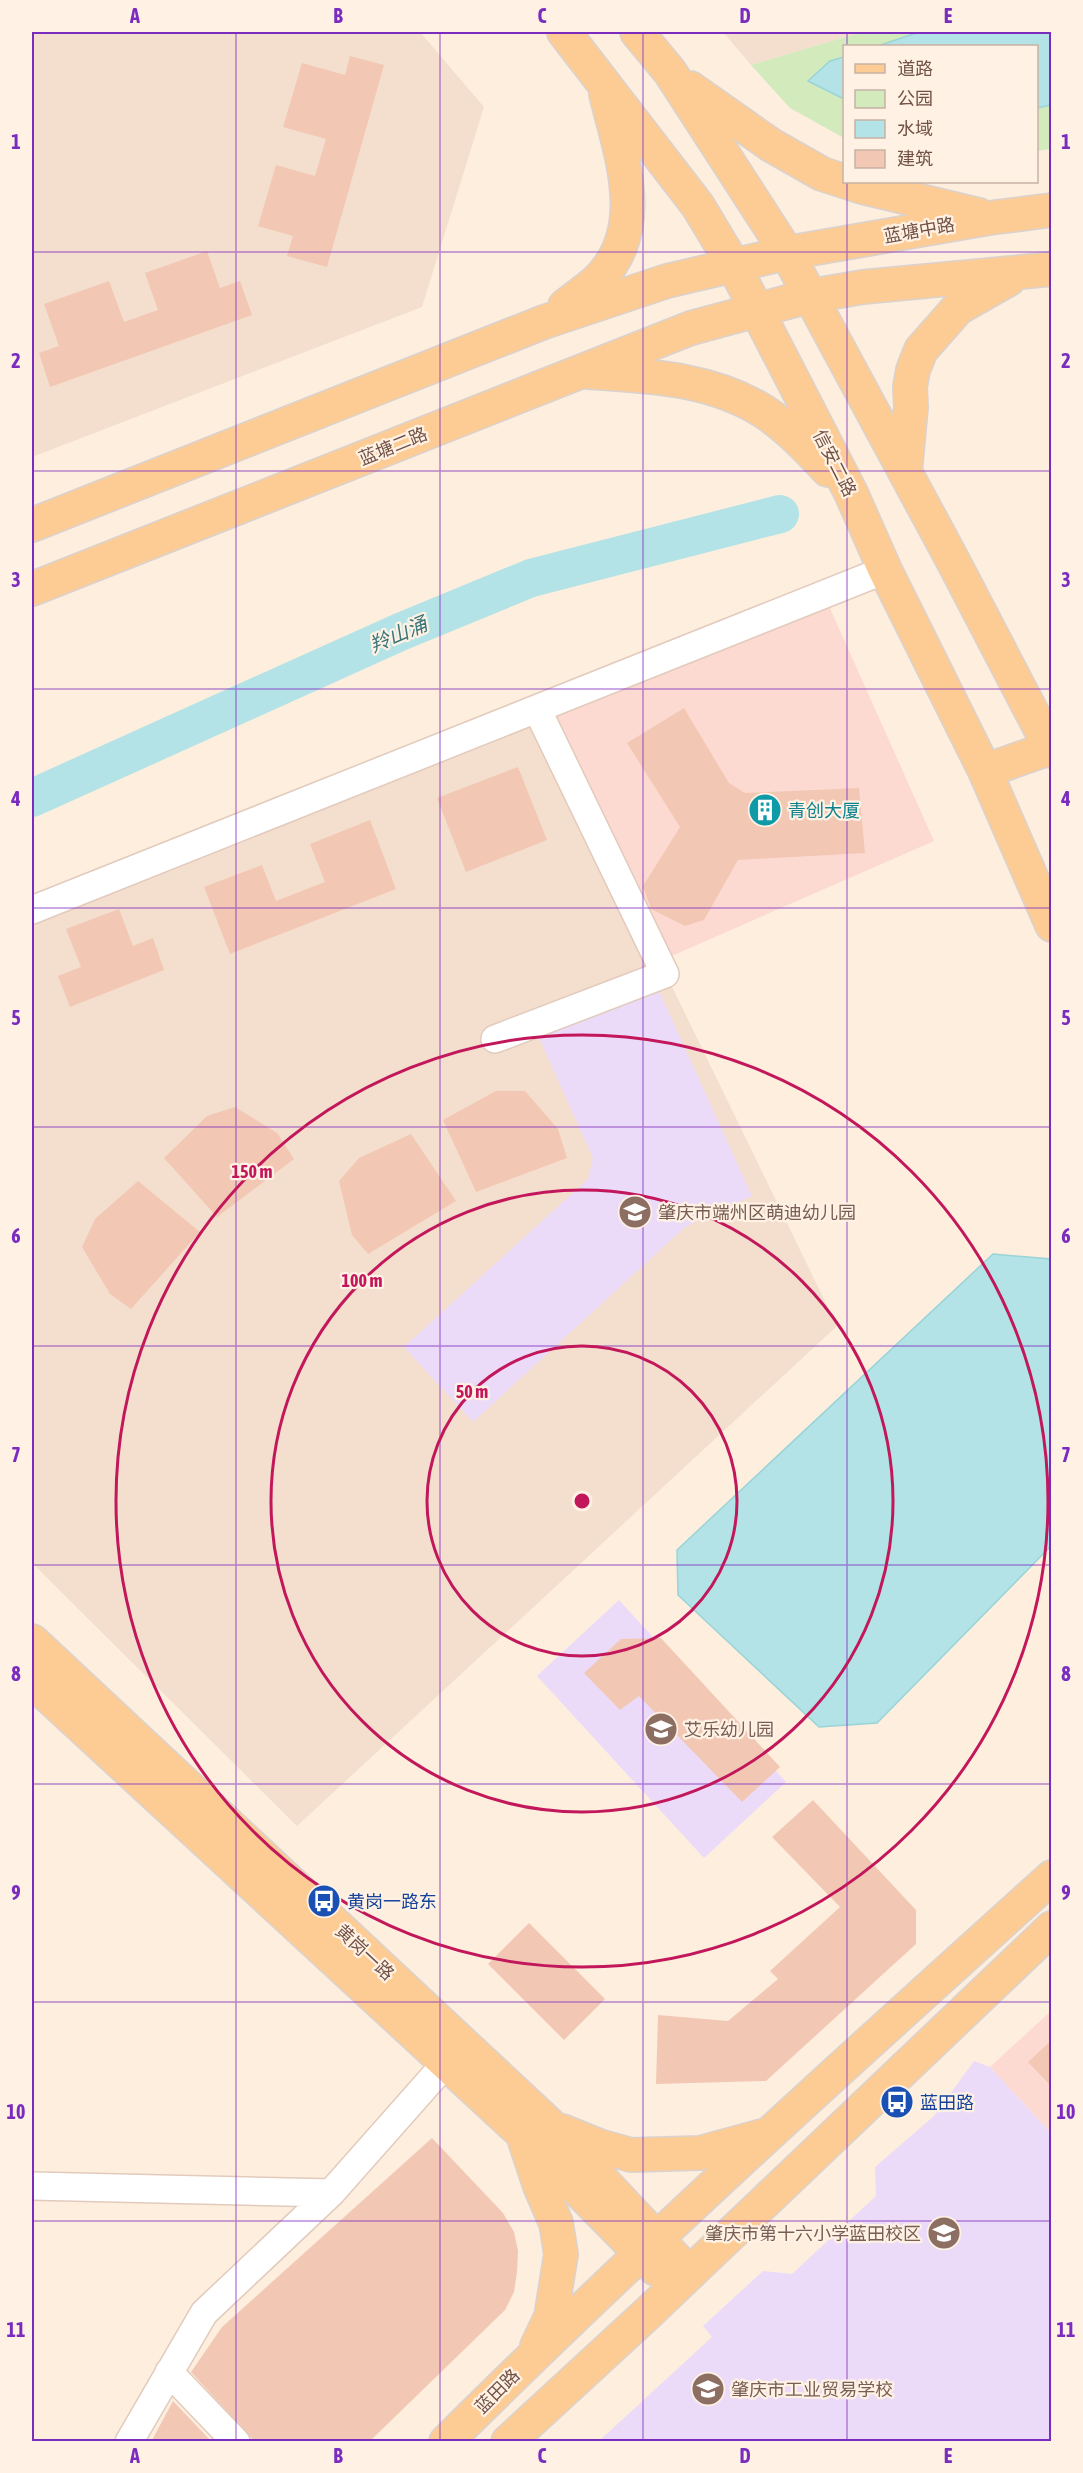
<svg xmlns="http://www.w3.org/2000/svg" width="1083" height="2473" font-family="'Asap Condensed','Noto Sans SC',sans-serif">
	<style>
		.residential { fill: #f4decd }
		.commercial { fill: #fddad1 }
		.education { fill: #ebdbf8 }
		.green { fill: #d3eabd }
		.water { fill: #b3e3e6; stroke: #99d4d8; stroke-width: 1.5 }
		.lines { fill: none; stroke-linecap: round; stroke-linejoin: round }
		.river { stroke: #b3e3e6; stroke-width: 38 }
		.building { fill: #f2c8b5 }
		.minor-casing { stroke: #e2cbbd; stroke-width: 30 }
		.major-casing { stroke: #dad2cf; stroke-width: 36 }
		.minor { stroke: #fff; stroke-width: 27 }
		.major { stroke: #fdcc94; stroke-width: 33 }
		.grid { fill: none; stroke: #7b2cbf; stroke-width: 1.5; stroke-opacity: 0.55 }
		.ring { fill: none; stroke: #c2185b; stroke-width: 3 }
		.labels { text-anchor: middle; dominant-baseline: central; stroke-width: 4.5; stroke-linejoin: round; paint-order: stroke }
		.street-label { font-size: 18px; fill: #725246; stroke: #fff2e5 }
		.culture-label { font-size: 18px; fill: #0d838f; stroke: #fff2e5; text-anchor: start }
		.education-label { font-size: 18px; fill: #785e54; stroke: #fff2e5; text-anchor: start }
		.transit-label { font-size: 18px; fill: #164399; stroke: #fff2e5; text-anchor: start }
		.water-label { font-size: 20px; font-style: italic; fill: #3a7579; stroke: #fff2e5 }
		.centre { fill: #c2185b; stroke: #fff2e5; stroke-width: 3 }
		.ring-label { font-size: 18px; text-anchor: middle; font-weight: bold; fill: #c2185b; stroke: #fff2e5; stroke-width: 4.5; stroke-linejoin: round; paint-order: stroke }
		.neatline { fill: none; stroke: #7b2cbf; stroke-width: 2 }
		.grid-label { font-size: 20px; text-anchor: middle; font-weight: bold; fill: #7b2cbf }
	</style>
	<rect width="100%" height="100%" fill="#fdeede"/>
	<path class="residential" d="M32 32H420L484 107 422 307 32 457Z
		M723 32H862L751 65Z
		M537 709 837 1326 297 1826 32 1563V910Z"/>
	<path class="commercial" d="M829 606 934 841 667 958 556 716Z
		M1051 2011V2133L990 2067Z"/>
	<path class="education" d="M655 982 752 1196 685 1227 473 1422 404 1347 588 1179 593 1158 535 1029Z
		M619 1600 786 1782 704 1858 537 1676Z
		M974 2061 990 2067 1051 2133V2441H599L712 2337 703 2326 763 2271 792 2274 876 2196 875 2167 934 2116Z"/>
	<path class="green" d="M862 32H1051V149L1037 151 1036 46H844V138L790 108 751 65Z"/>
	<path class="water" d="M919 32H1051V105L1037 108 1036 46H878Z
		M844 57V99L808 81 830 61Z
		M993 1254 1051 1259V1546L877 1723 819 1727 678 1595 677 1550Z"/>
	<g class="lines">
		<path class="river" d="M32 798 400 632 531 578 780 514"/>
	</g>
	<path class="building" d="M350 56 384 65 327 267 287 256 293 236 258 226 276 165 315 176 326 139 283 127 302 63 345 75Z
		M207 251 220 288 240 281 252 315 50 387 39 353 59 346 44 304 109 281 124 322 158 310 145 273Z
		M684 708 729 783 745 793 859 788 865 853 738 860 704 920 685 926 651 909 643 886 680 827 627 743Z
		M518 767 547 840 466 872 437 798Z
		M370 820 396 889 230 954 204 887 262 865 276 901 325 882 310 844Z
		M119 909 133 946 153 938 164 970 70 1007 58 976 81 967 66 929Z
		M496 1091H525L558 1129 567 1158 476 1192 443 1120Z
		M235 1107 277 1133 294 1159 217 1217 164 1158 207 1116Z
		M411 1134 456 1201 368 1254 352 1235 339 1181 359 1158Z
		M138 1181 200 1232 131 1309 110 1294 82 1247 95 1219Z
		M661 1638 780 1767 742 1802 639 1696 620 1710 584 1673 621 1639Z
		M813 1800 916 1910V1944L766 2081 656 2084 658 2015 728 2021 778 1979 770 1971 840 1907 772 1837Z
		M529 1923 605 1999 564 2040 488 1964Z
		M1052 2040V2087L1028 2062Z
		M432 2138 503 2213 514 2232 518 2251 517 2272 514 2292 505 2310 369 2442H255L191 2372 222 2327Z
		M173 2401 212 2442H151Z"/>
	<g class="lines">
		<defs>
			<path id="minor" d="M32 910 885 570
				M495 1039 665 974 537 709
				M32 2186 331 2193
				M169 2372 236 2442
				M129 2442 204 2313 331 2193 446 2063"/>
			<path id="major" d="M564 32 698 206 734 266 851 493 885 570 985 771 1052 925
				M637 32 670 72 787 253 952 559 1052 751
				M690 88 771 145 822 174 862 187 979 215
				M565 306C575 298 587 290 597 281 650 230 621 155 606 94
				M589 372C649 376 710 378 763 411 788 427 808 449 828 470
				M905 472 911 407 910 387 913 370 921 350 958 308 1009 279
				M32 525 544 322 667 281 787 253 989 218 1052 210
				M32 589 691 328 810 296 863 287 1052 269
				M985 771 1050 748
				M32 1641 552 2127 689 2273
				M32 1681 522 2133 656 2269
				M562 2131 599 2146 631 2155 700 2153 762 2136
				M525 2141 540 2186 556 2223 561 2254 551 2317 537 2346
				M446 2442C642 2247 847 2062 1052 1877
				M508 2442 648 2313 1052 1928"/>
		</defs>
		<use href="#minor" class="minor-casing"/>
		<use href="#major" class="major-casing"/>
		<use href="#minor" class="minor"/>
		<use href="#major" class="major"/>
	</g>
	<path class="grid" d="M236 32V2442M440 32V2442M643 32V2442M847 32V46M847 182V2442M32 252H1052M32 471H1052M32 689H1052M32 908H1052M32 1127H1052M32 1346H1052M32 1565H1052M32 1784H1052M32 2002H1052M32 2221H1052"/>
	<g class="ring">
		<circle cx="582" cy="1501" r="155"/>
		<circle cx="582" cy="1501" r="311"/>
		<circle cx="582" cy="1501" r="466"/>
	</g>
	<defs>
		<symbol id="building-disc" viewBox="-11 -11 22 22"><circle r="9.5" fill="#0f9aa8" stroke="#fff2e5"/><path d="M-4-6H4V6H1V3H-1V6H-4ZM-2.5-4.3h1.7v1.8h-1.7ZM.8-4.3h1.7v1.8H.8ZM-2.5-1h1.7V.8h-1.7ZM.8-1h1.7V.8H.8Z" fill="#fff"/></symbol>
		<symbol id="school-disc" viewBox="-11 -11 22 22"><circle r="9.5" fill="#8d6e63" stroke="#fff2e5"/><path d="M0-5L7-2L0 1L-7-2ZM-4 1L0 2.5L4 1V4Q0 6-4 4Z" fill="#fff"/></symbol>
		<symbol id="bus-disc" viewBox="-11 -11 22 22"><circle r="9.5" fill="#1a4fb4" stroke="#fff2e5"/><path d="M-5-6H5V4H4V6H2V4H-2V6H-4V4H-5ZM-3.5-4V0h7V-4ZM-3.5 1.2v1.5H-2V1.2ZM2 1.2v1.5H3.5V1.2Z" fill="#fff"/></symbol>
		<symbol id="university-disc" viewBox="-11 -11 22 22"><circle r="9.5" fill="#8d6e63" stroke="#fff2e5"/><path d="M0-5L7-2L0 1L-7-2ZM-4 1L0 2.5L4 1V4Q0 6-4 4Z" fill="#fff"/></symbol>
	</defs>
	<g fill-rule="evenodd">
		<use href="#building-disc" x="746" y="791" width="38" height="38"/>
		<use href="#school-disc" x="616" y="1193" width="38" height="38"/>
		<use href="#school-disc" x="642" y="1710" width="38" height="38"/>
		<use href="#bus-disc" x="305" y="1882" width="38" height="38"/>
		<use href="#bus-disc" x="878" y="2083" width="38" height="38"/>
		<use href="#school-disc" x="925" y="2214" width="38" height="38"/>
		<use href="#university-disc" x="689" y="2370" width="38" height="38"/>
	</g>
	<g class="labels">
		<g class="street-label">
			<text transform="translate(919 230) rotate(-10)">蓝塘中路</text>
			<text transform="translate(393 446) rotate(-22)">蓝塘二路</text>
			<text transform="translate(835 463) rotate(63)">信安二路</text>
			<text transform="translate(365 1952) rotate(43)">黄岗一路</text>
			<text transform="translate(497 2391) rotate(-45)">蓝田路</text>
		</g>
		<g class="culture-label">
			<text x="788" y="810">青创大厦</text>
		</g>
		<g class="education-label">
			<text x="658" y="1212">肇庆市端州区萌迪幼儿园</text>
			<text x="684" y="1729">艾乐幼儿园</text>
			<text x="921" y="2233" text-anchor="end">肇庆市第十六小学蓝田校区</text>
			<text x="731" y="2389">肇庆市工业贸易学校</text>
		</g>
		<g class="transit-label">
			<text x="347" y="1901">黄岗一路东</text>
			<text x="920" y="2102">蓝田路</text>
		</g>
		<g class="water-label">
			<text transform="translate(398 634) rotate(-23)">羚山涌</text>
		</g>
	</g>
	<circle cx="582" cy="1501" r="9" class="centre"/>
	<g class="ring-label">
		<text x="252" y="1178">150 m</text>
		<text x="362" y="1287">100 m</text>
		<text x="472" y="1398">50 m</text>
	</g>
	<rect width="1083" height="2473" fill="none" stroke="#fff2e5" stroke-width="66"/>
	<rect x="843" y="45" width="195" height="138" fill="#fff2e5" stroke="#c7b2a5" stroke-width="1.5"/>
	<rect x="855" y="64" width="30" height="9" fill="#fdcc94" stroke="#c7b2a5" stroke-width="1.5"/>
	<text x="897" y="75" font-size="18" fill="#725246">道路</text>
	<rect x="855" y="90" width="30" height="18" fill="#d3eabd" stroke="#c7b2a5" stroke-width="1.5"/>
	<text x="897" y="105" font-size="18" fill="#725246">公园</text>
	<rect x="855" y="120" width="30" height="18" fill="#b3e3e6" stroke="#c7b2a5" stroke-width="1.5"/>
	<text x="897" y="135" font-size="18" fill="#725246">水域</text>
	<rect x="855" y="150" width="30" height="18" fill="#f2c8b5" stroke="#c7b2a5" stroke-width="1.5"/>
	<text x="897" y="165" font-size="18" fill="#725246">建筑</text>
	<rect x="33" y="33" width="1017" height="2407" class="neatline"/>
	<g class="grid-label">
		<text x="135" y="23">A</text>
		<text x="338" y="23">B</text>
		<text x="542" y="23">C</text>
		<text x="745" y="23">D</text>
		<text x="948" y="23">E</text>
		<text x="16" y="149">1</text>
		<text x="1066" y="149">1</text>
		<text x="16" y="368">2</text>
		<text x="1066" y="368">2</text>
		<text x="16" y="587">3</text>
		<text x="1066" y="587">3</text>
		<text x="16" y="806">4</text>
		<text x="1066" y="806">4</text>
		<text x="16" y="1025">5</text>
		<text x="1066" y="1025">5</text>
		<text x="16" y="1243">6</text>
		<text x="1066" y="1243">6</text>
		<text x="16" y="1462">7</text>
		<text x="1066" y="1462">7</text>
		<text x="16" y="1681">8</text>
		<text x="1066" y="1681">8</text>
		<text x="16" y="1900">9</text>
		<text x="1066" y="1900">9</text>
		<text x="16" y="2119">10</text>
		<text x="1066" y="2119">10</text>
		<text x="16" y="2337">11</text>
		<text x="1066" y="2337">11</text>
		<text x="135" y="2463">A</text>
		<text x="338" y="2463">B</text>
		<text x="542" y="2463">C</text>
		<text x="745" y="2463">D</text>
		<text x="948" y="2463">E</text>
	</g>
</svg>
